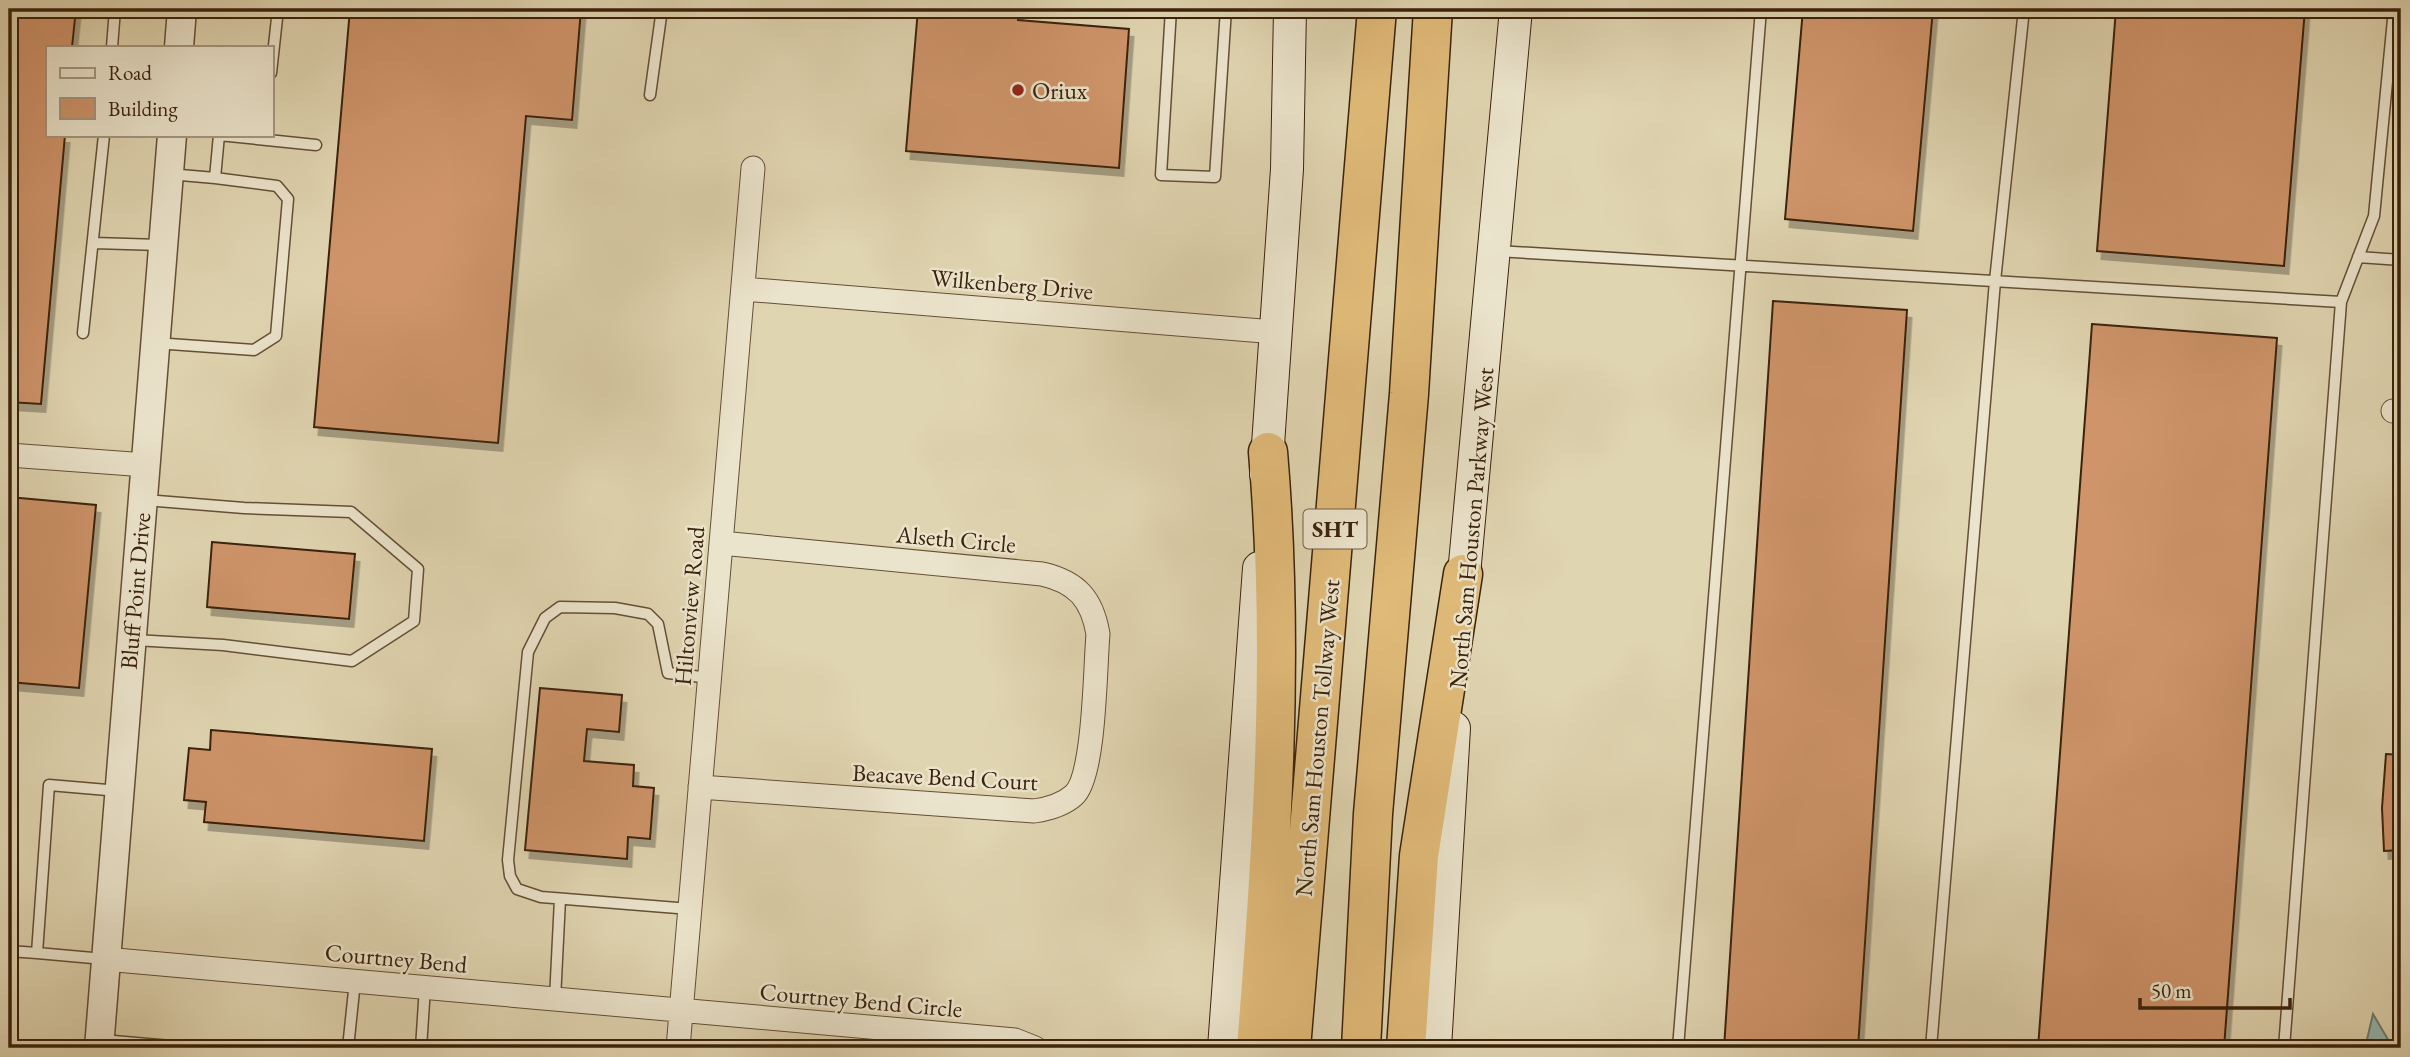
<svg xmlns="http://www.w3.org/2000/svg" width="2410" height="1057" font-family="'EB Garamond',serif">
	<style>
		.water { fill: #94b8b1; stroke: #707c6f; stroke-width: 2 }
		.building { fill: #cf946a; stroke: #3b220c; stroke-width: 2; filter: url(#shadow) }
		.lines { fill: none; stroke-linecap: round; stroke-linejoin: round }
		.service-casing { stroke: #644f35; stroke-width: 13 }
		.minor-casing { stroke: #644f35; stroke-width: 25 }
		.tertiary-casing { stroke: #644f35; stroke-width: 31 }
		.secondary-casing { stroke: #3b220c; stroke-width: 34 }
		.motorway-casing { stroke: #3b220c; stroke-width: 41 }
		.service { stroke: #ebe4cc; stroke-width: 10 }
		.minor { stroke: #ebe4cc; stroke-width: 23 }
		.tertiary { stroke: #ebe4cc; stroke-width: 28 }
		.secondary { stroke: #ebe4cc; stroke-width: 32 }
		.motorway { stroke: #e0ba78; stroke-width: 38 }
		.poi-dot { fill: #8f2418; stroke: #ebe4cc; stroke-width: 2.5 }
		.labels { text-anchor: middle; dominant-baseline: central; stroke-width: 5; stroke-linejoin: round; paint-order: stroke }
		.shield { fill: #ebe4cc; stroke: #705c46; stroke-width: 2 }
		.shield-label { font-size: 23px; font-weight: bold; fill: #3b220c }
		.poi-label { font-size: 24px; fill: #3b220c; stroke: #ebe4cc; text-anchor: start }
		.street-label { font-size: 24px; fill: #3b220c; stroke: #ebe4cc }
	</style>
	<defs>
		<filter id="shadow"><feDropShadow dx="4.5" dy="8" stdDeviation="0" flood-color="#0004"/></filter>
	</defs>
	<rect width="100%" height="100%" fill="#e0d5b1"/>
	<filter id="stains"><feTurbulence type="fractalNoise" baseFrequency=".00286" numOctaves="4"/><feColorMatrix values="0 0 0 0 .2 0 0 0 0 .09 0 0 0 0 .02 0 0 0 .5 -.17"/></filter>
	<radialGradient id="worn" r=".72"><stop offset=".6" stop-color="#630" stop-opacity="0"/><stop offset="1" stop-color="#630" stop-opacity=".3"/></radialGradient>
	<path class="water" d="M2373 1014 2393 1048H2365Z"/>
	<path class="building" d="M9 9H76L72 47H47V135H65L41 404 9 402Z
		M350 9H581L572 120 526 116 498 443 314 427Z
		M918 9H1019L1018 20 1129 29 1119 168 906 151Z
		M1803 9H1933L1913 231 1785 219Z
		M2116 9H2305L2284 266 2097 251Z
		M1773 301 1907 310 1858 1048H1724Z
		M2092 324 2277 338 2224 1048H2038Z
		M9 497 96 505 79 688 9 682Z
		M212 542 355 554 349 619 207 607Z
		M540 688 622 695 619 732 587 729 584 761 634 765 633 786 654 788 650 839 628 837 627 859 525 850Z
		M211 730 432 749 424 841 204 822 206 802 184 800 189 748 210 750Z
		M2386 754 2401 755V850L2384 851 2382 808Z"/>
	<g class="lines">
		<defs>
			<path id="service" d="M1171 9 1161 175 1215 177 1226 9
				M112 47 115 9
				M271 73 278 9
				M650 95 662 9
				M219 135 316 145
				M169 174 215 178
				M94 243 160 245
				M1497 251 2341 302 2374 216 2394 9
				M2358 257 2401 260
				M83 333 104 135
				M155 343 254 350 276 336 288 199 277 186 215 178 219 135
				M134 640 223 645 352 661 414 621 418 569 351 512 244 508 145 500
				M690 909 541 897 517 889 510 876 508 860 528 652 545 618 560 607 615 608 648 614 658 624 668 673 710 678
				M9 951 37 953
				M104 959 37 953 49 785 119 791
				M555 999 560 899
				M102 1040 194 1048
				M348 1048 355 981
				M421 1048 425 987
				M1678 1048 1761 9
				M1931 1048 1995 281 2024 9
				M2284 1048 2341 302"/>
			<path id="minor" d="M743 289 1276 332
				M2393 411H2401
				M9 455 146 465
				M700 787 1034 811C1048 809 1063 805 1074 795 1095 776 1095 666 1098 634 1092 599 1077 582 1042 574L721 543
				M105 959 1015 1040 1035 1048
				M678 1048 753 168"/>
			<path id="tertiary" d="M179 47 182 9
				M99 1048 172 135"/>
			<path id="secondary" d="M1266 474 1287 169 1290 9
				M1462 596 1516 9
				M1224 1048 1259 568
				M1435 1048 1454 728"/>
			<path id="motorway" d="M1256 1048C1272 850 1285 650 1268 452
				M1291 1048 1377 9
				M1361 1048 1373 814 1409 394 1433 9
				M1406 1048 1419 856 1463 574"/>
		</defs>
		<use href="#service" class="service-casing"/>
		<use href="#minor" class="minor-casing"/>
		<use href="#tertiary" class="tertiary-casing"/>
		<use href="#secondary" class="secondary-casing"/>
		<use href="#motorway" class="motorway-casing"/>
		<use href="#service" class="service"/>
		<use href="#minor" class="minor"/>
		<use href="#tertiary" class="tertiary"/>
		<use href="#secondary" class="secondary"/>
		<use href="#motorway" class="motorway"/>
	</g>
	<circle class="poi-dot" cx="1018" cy="90" r="7"/>
	<g class="labels">
		<rect class="shield" x="1303.5" y="509.5" width="63" height="39" rx="5"/>
		<g class="shield-label">
			<text x="1335" y="529">SHT</text>
		</g>
		<g class="poi-label">
			<text x="1032" y="90">Oriux</text>
		</g>
		<g class="street-label">
			<text transform="translate(1012 284) rotate(5)">Wilkenberg Drive</text>
			<text transform="translate(1471 528) rotate(-85)">North Sam Houston Parkway West</text>
			<text transform="translate(956 539) rotate(5)">Alseth Circle</text>
			<text transform="translate(135 591) rotate(-85)">Bluff Point Drive</text>
			<text transform="translate(689 606) rotate(-85)">Hiltonview Road</text>
			<text transform="translate(1317 738) rotate(-85)">North Sam Houston Tollway West</text>
			<text transform="translate(945 777) rotate(3)">Beacave Bend Court</text>
			<text transform="translate(396 958) rotate(5)">Courtney Bend</text>
			<text transform="translate(861 1000) rotate(5)">Courtney Bend Circle</text>
		</g>
	</g>
	<rect width="2410" height="1057" fill="none" stroke="#e0d5b1" stroke-width="35"/>
	<rect x="10" y="10" width="2389" height="1036" fill="none" stroke="#3b220c" stroke-width="3.5"/>
	<rect x="18" y="18" width="2375" height="1022" fill="none" stroke="#3b220c" stroke-width="2"/>
	<rect x="46" y="46" width="228" height="91" fill="#ebe4cc" stroke="#a5967f" stroke-width="2"/>
	<rect x="60" y="68" width="35" height="10" fill="#ebe4cc" stroke="#a5967f" stroke-width="2"/>
	<text x="108" y="80" font-size="21" fill="#3b220c">Road</text>
	<rect x="60" y="98" width="35" height="21" fill="#cf946a" stroke="#a5967f" stroke-width="2"/>
	<text x="108" y="116" font-size="21" fill="#3b220c">Building</text>
	<path d="M2140 998v10h150v-10" fill="none" stroke="#3b220c" stroke-width="3.5"/>
	<text x="2151" y="998" font-size="21" fill="#3b220c" stroke="#ebe4cc" stroke-width="5" paint-order="stroke">50 m</text>
	<rect width="100%" height="100%" filter="url(#stains)"/>
	<rect width="100%" height="100%" fill="url(#worn)"/>
</svg>
